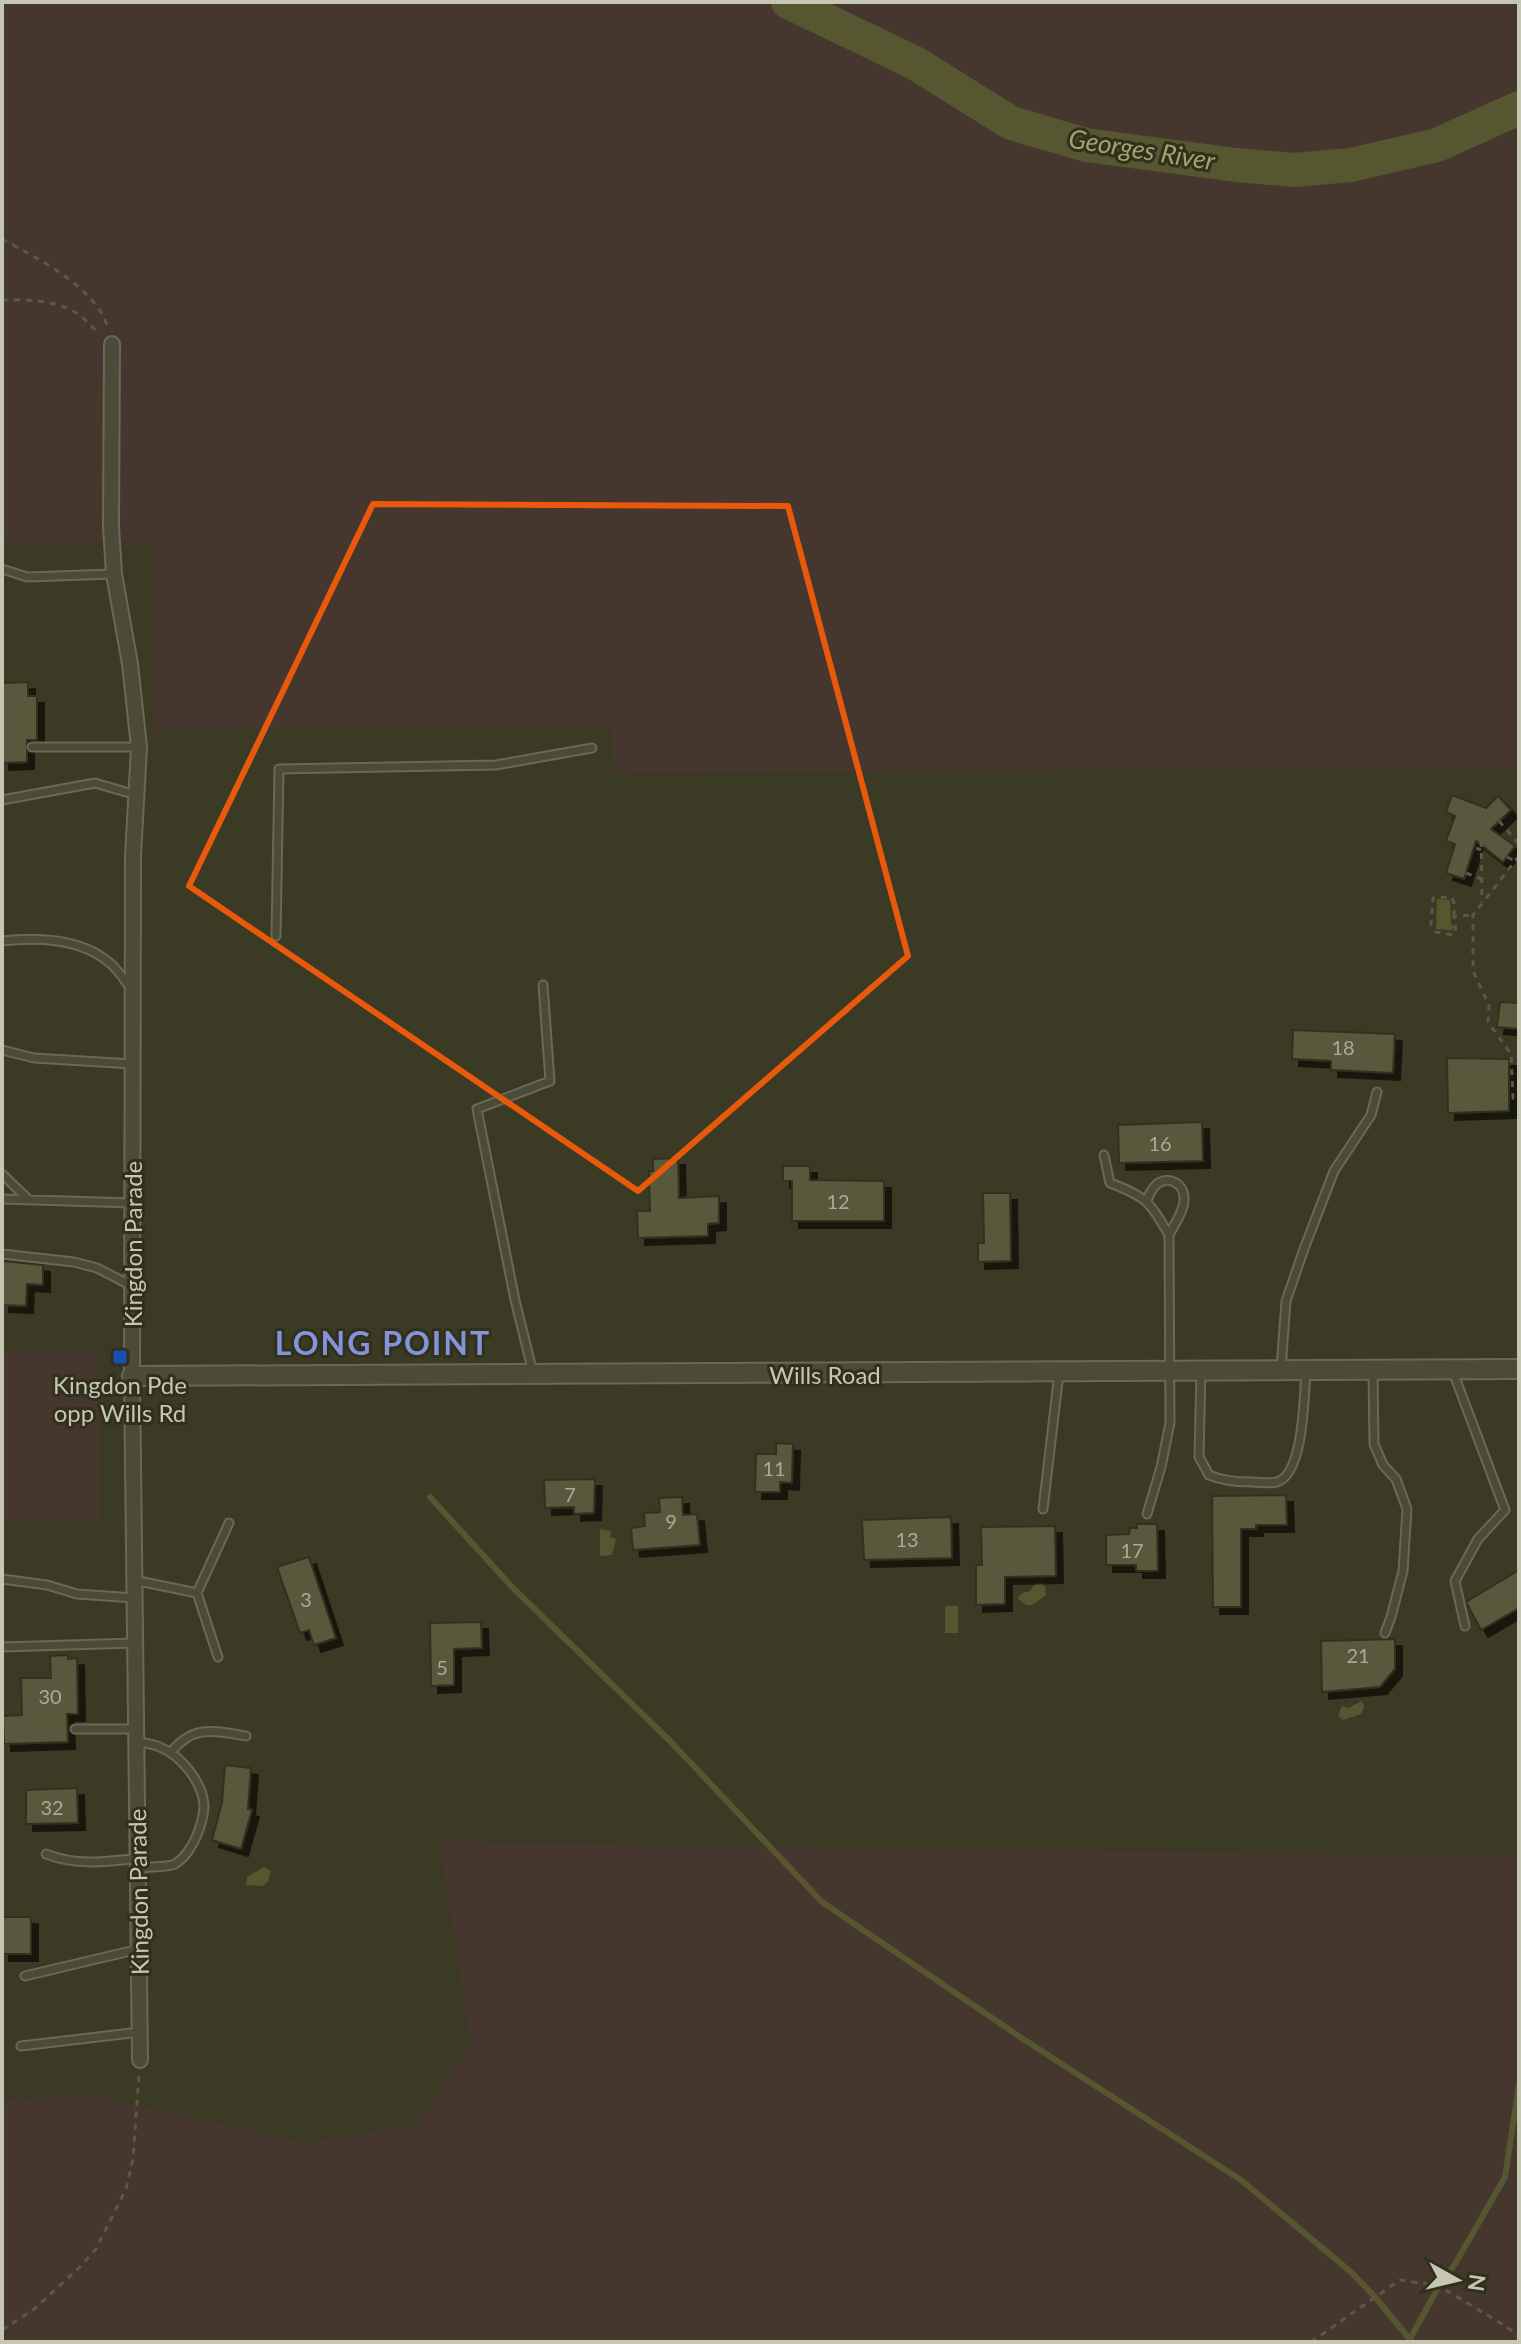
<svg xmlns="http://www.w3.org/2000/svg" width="1521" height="2344" font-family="Lato,sans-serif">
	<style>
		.green { fill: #45372e }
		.water { fill: #565630 }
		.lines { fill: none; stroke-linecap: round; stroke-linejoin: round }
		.stream { stroke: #565630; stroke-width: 6 }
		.river { stroke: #565630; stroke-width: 34 }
		.building { fill: #58583e; stroke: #32321f; stroke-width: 2; filter: url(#shadow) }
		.service-casing { stroke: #696956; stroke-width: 11 }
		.minor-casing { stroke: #696956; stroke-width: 18 }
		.tertiary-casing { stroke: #696956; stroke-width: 22 }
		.path { stroke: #5f564b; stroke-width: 3; stroke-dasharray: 6 6; stroke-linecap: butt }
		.service { stroke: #4b4b38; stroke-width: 7 }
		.minor { stroke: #4b4b38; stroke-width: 14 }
		.tertiary { stroke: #4b4b38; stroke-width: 18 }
		.marked { fill: none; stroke: #e8590c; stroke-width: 6; stroke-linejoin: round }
		.transit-dot { fill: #1a4fb4; stroke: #30301d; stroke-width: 3 }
		.labels { text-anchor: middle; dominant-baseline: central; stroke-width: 6; stroke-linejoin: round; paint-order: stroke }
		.number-label { font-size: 20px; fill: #aaab96 }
		.street-label { font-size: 24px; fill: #c6c7b3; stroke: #30301d }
		.poi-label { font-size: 24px; fill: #c6c7b3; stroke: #30301d }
		.water-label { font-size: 26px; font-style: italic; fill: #a4a26e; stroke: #30301d }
		.district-label { font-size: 32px; font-weight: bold; letter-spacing: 2px; fill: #8593d9; stroke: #30301d }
	</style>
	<defs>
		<filter id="shadow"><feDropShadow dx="7" dy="7" stdDeviation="0" flood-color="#0009"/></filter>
	</defs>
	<rect width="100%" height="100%" fill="#3b3a24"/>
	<path class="green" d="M2 2H1519V768L614 773 611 726 152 730 151 543 2 544Z
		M98 1350 100 1521 2 1522V1351Z
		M439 1842 1519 1856V2342H2V2099L105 2098 306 2143 416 2124 471 2045Z"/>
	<path class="water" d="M1437 899 1450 900 1451 923 1454 927 1452 930 1436 929Z
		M600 1529 611 1531 610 1537 616 1539 612 1555 600 1556Z
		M1041 1582 1045 1587 1046 1595 1032 1605H1026L1017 1598 1024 1592H1029L1036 1583Z
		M945 1606H958V1633H945Z
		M1362 1701 1364 1707 1361 1714 1343 1720 1338 1716 1342 1706 1348 1708Z
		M264 1867 271 1871 268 1882 262 1886 246 1885 247 1877Z"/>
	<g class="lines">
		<path class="stream" d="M430 1497 512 1587 671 1742 822 1902 1020 2037 1241 2180 1351 2272 1376 2298 1412 2342
			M1410 2339 1439 2286 1455 2264 1505 2177 1519 2085"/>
		<path class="river" d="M788 2 915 63 1011 123 1086 145 1236 165 1294 170 1351 165 1437 145 1519 108"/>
	</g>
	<path class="building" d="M28 682V696H37V740H27V762L2 763V683Z
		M1452 795 1486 808 1498 796 1511 810 1491 829 1515 846 1503 862 1476 841 1464 879 1446 873 1455 844 1446 841 1455 816 1446 812Z
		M1500 1002 1519 1003V1029L1497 1027Z
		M1293 1030 1395 1034 1393 1073 1331 1070V1061L1292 1059Z
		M1447 1058 1509 1059V1111L1448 1113Z
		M1202 1122 1203 1161 1119 1163 1118 1125Z
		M678 1158 679 1198 719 1196V1223L708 1224V1236L638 1238 637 1211H650L649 1171H653V1159Z
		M783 1166H810V1180L884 1181V1221H792V1181H783Z
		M983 1193H1010L1011 1261 978 1262V1243H984Z
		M2 1261 43 1265V1285L27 1284 26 1306 2 1305Z
		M776 1443 793 1444 792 1483 780 1482V1492H755L756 1454H776Z
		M595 1479 594 1513 574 1514V1507L545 1508 544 1480Z
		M1286 1495 1287 1525H1256V1529H1241V1607H1213L1212 1496Z
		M682 1497 683 1515 697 1514 700 1545 633 1550 631 1528 645 1526 644 1513 660 1512 659 1498Z
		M951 1517 952 1558 864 1560 862 1520Z
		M1137 1524H1157L1158 1571H1136V1565H1106V1535L1129 1534 1130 1528H1137Z
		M1055 1526 1056 1576 1005 1577V1604L976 1605V1565H982L981 1527Z
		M309 1557 336 1638 314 1645 309 1630 300 1633 277 1567Z
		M1519 1570V1608L1481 1630 1466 1602Z
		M481 1622 482 1648 454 1649V1685L431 1686 430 1623Z
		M1395 1639V1669L1380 1687 1322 1692 1321 1641Z
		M68 1655V1659L77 1658 78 1714H67L68 1742 4 1744 3 1716 22 1715 21 1678H51L50 1656Z
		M225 1765 251 1768 248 1809 252 1810 241 1849 212 1840 222 1802Z
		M77 1788 78 1823 26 1824V1790Z
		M2 1917H31V1954H2Z"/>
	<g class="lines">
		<defs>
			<path id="service" d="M2 569 27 577 114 574
				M32 747H139
				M2 800 95 783 136 795
				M276 936 279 769 496 765 592 748
				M2 941C38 937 82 938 111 964 119 971 125 981 131 989
				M2 1050 34 1058 132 1064
				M1104 1155 1110 1183C1147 1197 1149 1201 1169 1235L1170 1423 1161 1467 1147 1514
				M2 1174 29 1200
				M2 1199 132 1203
				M1147 1201C1149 1195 1151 1189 1157 1184 1169 1175 1184 1184 1184 1198 1185 1210 1174 1225 1169 1235
				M2 1254 74 1262 97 1268 132 1286
				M1281 1369 1286 1301 1304 1249 1334 1171 1371 1115 1377 1092
				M1201 1372 1199 1457 1209 1475C1223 1481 1236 1482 1251 1482 1259 1482 1269 1484 1277 1482 1304 1474 1304 1395 1306 1371
				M1453 1372 1505 1510 1478 1539 1455 1581 1465 1626
				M533 1373 515 1300 477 1109 550 1081 543 985
				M1373 1373 1374 1444 1383 1465 1396 1479 1407 1509 1403 1571 1391 1617 1385 1633
				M1043 1509 1059 1373
				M2 1579 47 1585 77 1594 134 1598
				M134 1580 197 1593 218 1657
				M197 1593 229 1523
				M2 1647 135 1643
				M75 1729H136
				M136 1741C144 1743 153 1744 160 1747 181 1756 202 1781 204 1805 204 1815 201 1825 197 1835 193 1845 185 1858 175 1864 166 1868 149 1866 138 1868
				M171 1752C194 1724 214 1731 246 1736
				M46 1854C76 1866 106 1862 138 1858
				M25 1976 139 1949
				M21 2046 140 2032"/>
			<path id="minor" d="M112 344 111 527 114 574 130 664 139 747 133 856 132 1376 140 2060"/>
			<path id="tertiary" d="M132 1376 1519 1369"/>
		</defs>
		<use href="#service" class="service-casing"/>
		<use href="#minor" class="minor-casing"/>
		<use href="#tertiary" class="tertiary-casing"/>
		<path class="path" d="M2 239C37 258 98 288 108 329
			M2 300C27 299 61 300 82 317 88 322 94 329 100 334
			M1465 816 1481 822 1482 902
			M1499 821 1519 844
			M1465 844 1481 850
			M1519 856 1473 915V971L1489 1005 1488 1022 1511 1054 1513 1098 1519 1099
			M1507 857 1515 861
			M1466 873 1482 879
			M1454 916V902L1451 897 1433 898 1431 925 1436 932 1453 935 1456 932 1454 916 1473 915
			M2 2330 33 2310 80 2267 96 2249 126 2189 133 2159 139 2075
			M1311 2342 1400 2280 1439 2286 1507 2327 1519 2337"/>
		<use href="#service" class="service"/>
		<use href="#minor" class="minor"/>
		<use href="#tertiary" class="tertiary"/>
	</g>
	<path class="marked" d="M373 504 788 506 908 956 638 1191 189 886Z"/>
	<rect class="transit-dot" x="112" y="1349" width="16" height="16" rx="4"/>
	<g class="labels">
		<g class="number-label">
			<text x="1343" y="1047">18</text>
			<text x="1160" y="1143">16</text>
			<text x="838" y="1201">12</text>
			<text x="774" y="1468">11</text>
			<text x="570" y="1494">7</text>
			<text x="671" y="1521">9</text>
			<text x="907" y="1539">13</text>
			<text x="1132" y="1550">17</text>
			<text x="306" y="1599">3</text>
			<text x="1358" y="1655">21</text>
			<text x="442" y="1667">5</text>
			<text x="50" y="1696">30</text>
			<text x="52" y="1807">32</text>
		</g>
		<g class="street-label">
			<text transform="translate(132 1244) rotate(-90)">Kingdon Parade</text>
			<text x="825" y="1374">Wills Road</text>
			<text transform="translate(138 1892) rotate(-91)">Kingdon Parade</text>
		</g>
		<g class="poi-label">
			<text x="120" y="1384">Kingdon Pde<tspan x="120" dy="28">opp Wills Rd</tspan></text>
		</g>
		<g class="water-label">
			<text transform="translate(1142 149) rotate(9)">Georges River</text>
		</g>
		<g class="district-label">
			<text x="383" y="1342">LONG POINT</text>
		</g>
	</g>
	<rect width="1521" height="2344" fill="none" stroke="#c6c7b3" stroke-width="8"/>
	<g transform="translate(1457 2280) rotate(98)" stroke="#30301d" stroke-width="6" paint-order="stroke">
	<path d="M0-6L14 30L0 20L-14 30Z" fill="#c6c7b3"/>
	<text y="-12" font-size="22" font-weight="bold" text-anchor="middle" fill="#c6c7b3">N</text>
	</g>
</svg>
